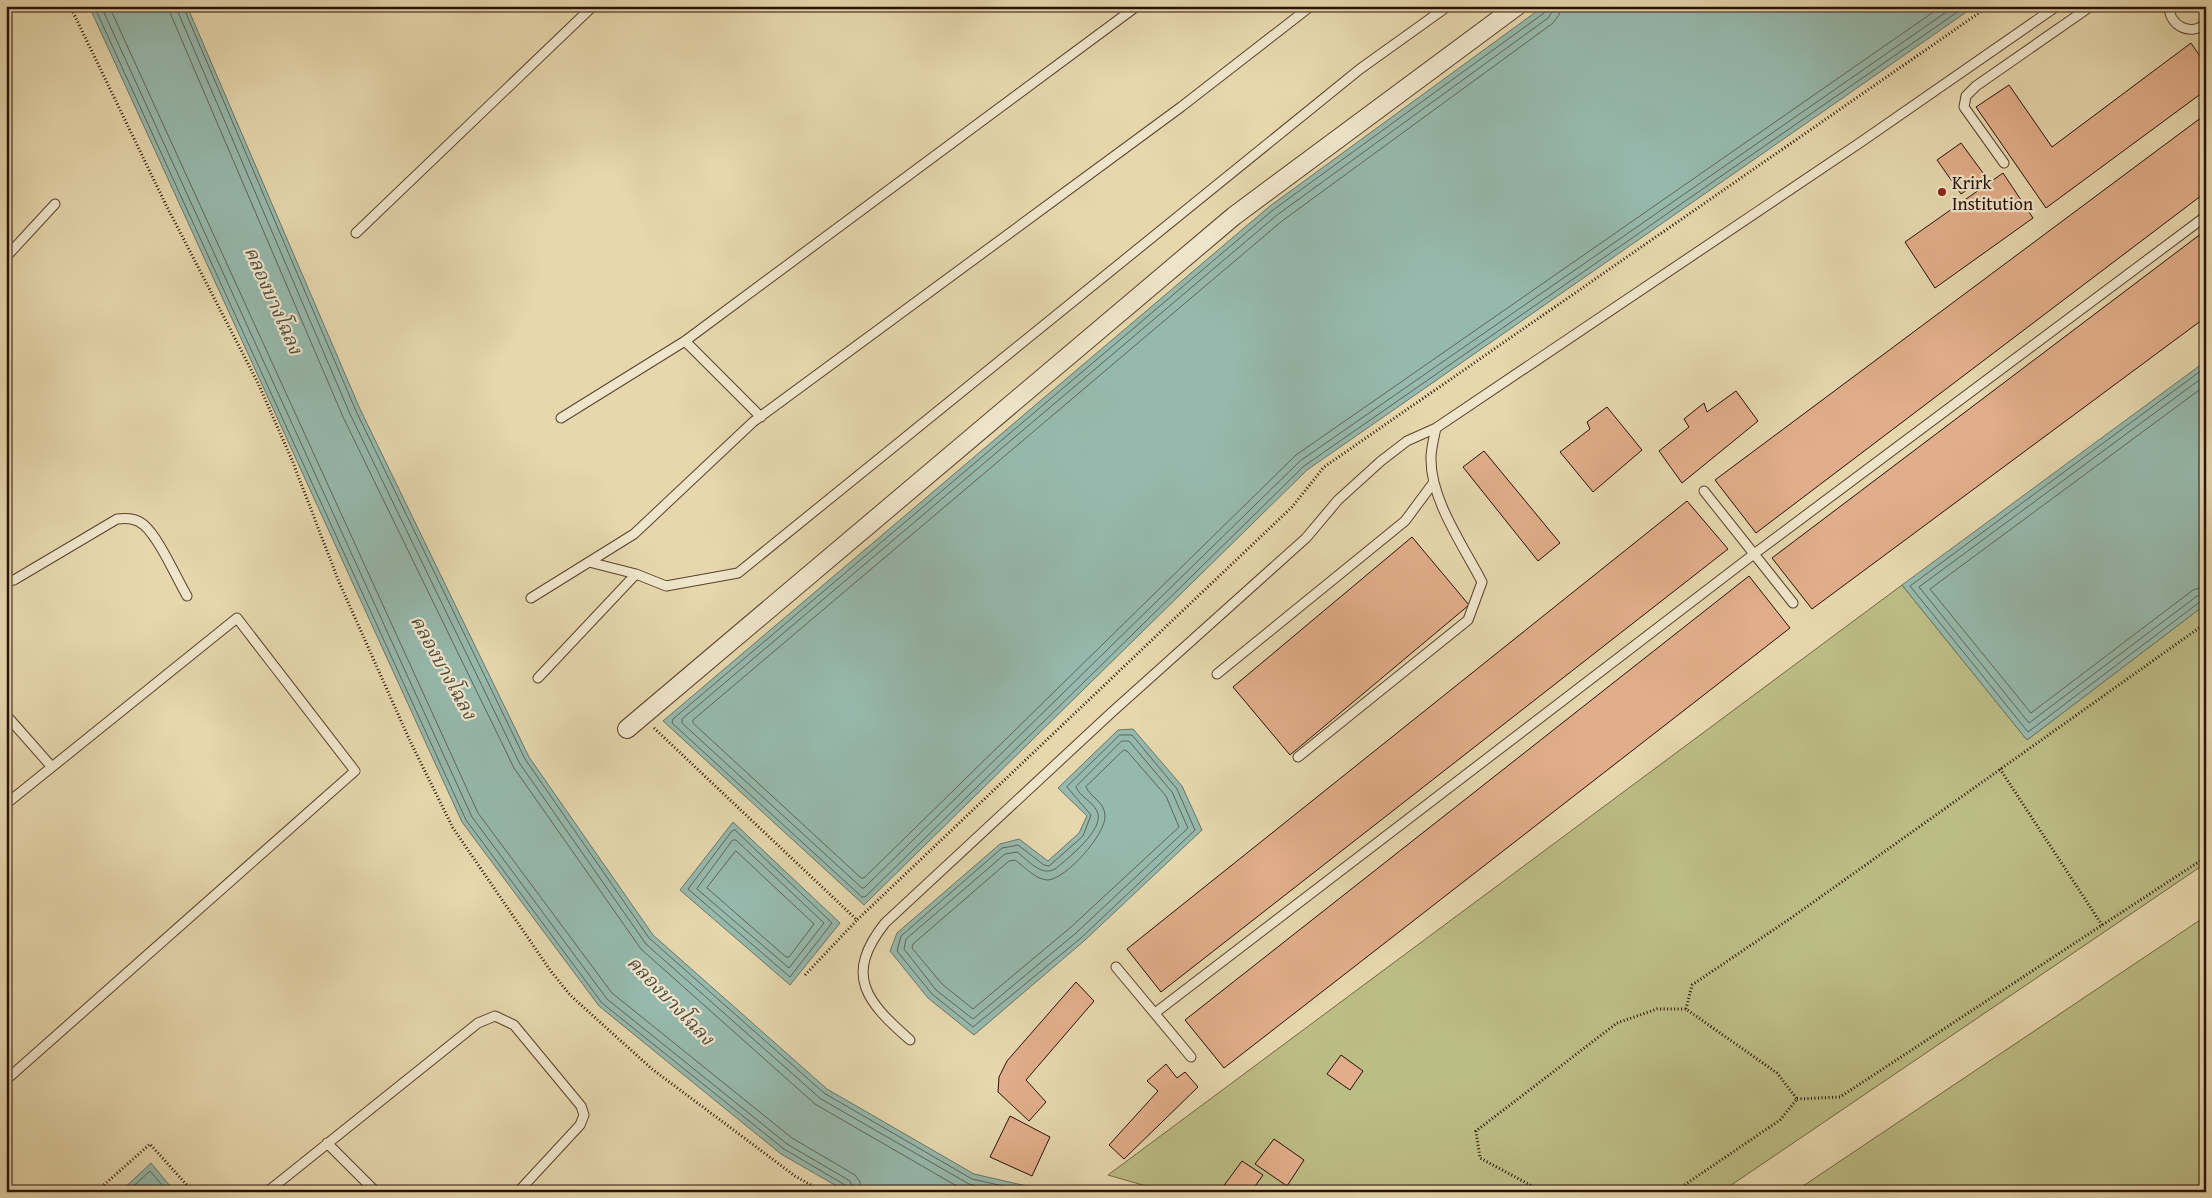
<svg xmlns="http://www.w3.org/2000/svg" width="2212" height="1198" font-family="'Gentium Book Plus','Noto Serif Thai',serif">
<rect width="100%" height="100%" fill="#e6d7ad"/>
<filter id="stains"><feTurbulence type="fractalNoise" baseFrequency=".004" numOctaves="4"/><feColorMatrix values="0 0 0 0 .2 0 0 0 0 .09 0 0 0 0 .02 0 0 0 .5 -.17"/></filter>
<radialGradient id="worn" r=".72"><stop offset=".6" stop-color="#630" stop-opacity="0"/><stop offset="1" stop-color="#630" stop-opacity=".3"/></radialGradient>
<!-- green -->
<path fill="#bcbc85" stroke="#736644" d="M1902,585l125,155 179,-136v259l-485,329h-554l-59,-17z
M2206,916v276h-412z"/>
<!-- water -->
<path fill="#96b9ad" stroke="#6b7569" d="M89,6h98l173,403 169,348 124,178 174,154 147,85 79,18h-206l-66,-38 -182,-148 -137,-184z
M1544,6h431l-668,464 -443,435 -201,-184 607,-515z
M2206,361v243l-179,136 -125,-155z
M1133,729l49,57 20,44 -118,111 -110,94 -46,-37 -38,-47 7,-18 103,-89 19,-5 29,22 31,-28 8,-17 -29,-28 60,-58z
M733,822l107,101 -50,62 -110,-95z
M151,1163l24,29h-55z"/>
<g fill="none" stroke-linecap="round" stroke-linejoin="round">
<!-- shore -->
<path stroke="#606458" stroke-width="1" d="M94,6l372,814 136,183 182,146 61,36 3,7
M101,6l371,811 135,182 180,145 63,37 4,11
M109,6l369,807 134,180 180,145 63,37 5,7 2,10
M169,6l2,9 172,402 171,351 127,181 174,155 152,88
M177,6l1,6 172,402 170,350 126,180 175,155 148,85 31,8
M183,6l173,405 169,348 124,179 175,155 148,86 58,13
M1546,6l-2,7 -271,197 -600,509 -1,4 190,174h3l439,-431 662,-460
M1553,6l-1,6 -4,6 -271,197 -595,504v4l180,165h2l436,-427 655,-455
M1560,6l-1,9 -6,8 -271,198 -589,499v3l168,155h3l432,-423 646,-449
M2206,367l-296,219 118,146 173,-131 5,-1
M2206,375l-287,212 110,136 168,-127 9,-2
M2206,385l-276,204 101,124 162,-123 13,-4
M1120,735h12l45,54 18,41 -114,108 -108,89 -41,-33 -35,-43 4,-15 101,-88 16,-3 26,20 5,1 34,-30 8,-21 -24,-28z
M1122,741h7l43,51 16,36 -112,105 -103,86 -37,-29 -32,-41 2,-10 99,-85 12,-2c11,8 24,25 38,17 12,-10 51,-40 42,-58 -5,-10 -17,-14 -21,-24z
M1124,750l3,1 39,45 13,31 -108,100 -98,82 -31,-25 -30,-36 1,-4 96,-83 6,-1c10,7 21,20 33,20 18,-1 58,-46 57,-64 0,-14 -14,-18 -19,-29z
M735,830l97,93 -42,54 -102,-88 44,-58z
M733,840h3l88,83 -35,45 -92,-79z
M736,851l78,73 -25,33h-3l-79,-69z
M127,1192l23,-21 18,21"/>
</g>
<!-- building -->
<path fill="#e1ad8a" stroke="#2a1004" d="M2191,43l15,22v25l-160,118 -70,-101 33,-22 43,62z
M2206,114v78l-450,341 -41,-53z
M1961,143l25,34 -25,17 -24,-34z
M2003,173l30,45 -98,70 -30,-46z
M2206,230v87l-394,292 -40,-51z
M1736,391l22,30 -76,62 -23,-32 30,-24 -5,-8 20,-16 3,9z
M1607,407l35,43 -49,42 -33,-40 30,-23 -3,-7z
M1484,451l76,92 -22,18 -75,-94z
M1687,501l41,48 -567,443 -34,-43z
M1412,537l57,68 -179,150 -57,-68z
M1749,576l41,52 -566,440 -39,-48z
M1076,982l18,19 -68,79 20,22 -17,19 -31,-29 1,-15 8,-16z
M1341,1055l22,16 -13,19 -23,-16z
M1166,1064l11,14 8,-6 13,15 -74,72 -15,-14 49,-54 -11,-10z
M1010,1116l40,21 -18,39 -42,-19z
M1274,1139l30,21 -17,26 -32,-22z
M1242,1161l21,14 -12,17 -31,-1z"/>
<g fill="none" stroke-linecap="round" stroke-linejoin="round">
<defs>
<path id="lane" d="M2169,6c0,20 22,31 37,17
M2004,163l-40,-56 2,-11 10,-10 115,-80
M356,233l237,-227
M6,257l49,-53
M685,341l76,76
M561,418l124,-77 452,-335
M1704,491l89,112
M589,562l47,12 30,12 72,-13 622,-504 88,-63
M6,581l8,-1 103,-61c10,-1 19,-1 27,6 15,13 32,52 43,71
M531,598l103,-64 119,-112 428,-315 130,-101
M1217,674l188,-153 29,-39
M538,678l98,-104
M6,715l45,51
M1298,757l170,-137 14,-38c-18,-35 -52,-83 -51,-124 0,-10 3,-20 5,-30
M6,804l231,-186 118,153 -349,309
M1116,967l75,90
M1155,1013l599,-459 452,-338
M910,1040c-43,-38 -67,-64 -25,-117l226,-210 195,-175 32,-38 43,-39 26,-20 29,-13 425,-286 196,-136
M327,1143l49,49
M267,1192l211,-169 17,-7 19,9 67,81 3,9 -4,10 -62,67"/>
<path id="street" d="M627,729l607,-513 283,-210"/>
</defs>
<!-- lane casing -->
<use href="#lane" stroke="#59422e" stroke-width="11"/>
<!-- street casing -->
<use href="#street" stroke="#59422e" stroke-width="20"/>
<!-- path -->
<path stroke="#2a1004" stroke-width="3" stroke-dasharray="1 2.5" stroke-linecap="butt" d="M70,6l96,199 92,178 34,77 47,122 71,159 43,87 97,142 20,25 82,74 143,107 28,16
M654,728l203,192 435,-413 32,-40 665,-461
M2000,769l102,156
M805,975l52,-55
M1686,1009l6,-24 99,-67 415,-295
M1797,1099l43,-2 366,-240
M96,1192l54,-48 43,48
M551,1192l1,-1
M1543,1192l-63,-34 -4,-27 141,-108 40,-14h29l91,64 20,26 -17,21 -106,72"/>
<!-- lane -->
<use href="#lane" stroke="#efe5ca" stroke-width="9"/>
<!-- street -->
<use href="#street" stroke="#efe5ca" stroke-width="18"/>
</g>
<!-- markers -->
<circle fill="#8f2418" stroke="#efe5ca" stroke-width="2" cx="1942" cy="192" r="5"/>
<g text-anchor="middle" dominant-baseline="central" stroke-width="4.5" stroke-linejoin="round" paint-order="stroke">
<!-- poi labels -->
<g font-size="18" fill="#2a1004" stroke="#efe5ca" text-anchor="start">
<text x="1952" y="182">Krirk<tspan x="1952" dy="21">Institution</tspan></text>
</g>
<!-- water labels -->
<g font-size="19" font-style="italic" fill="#504b3f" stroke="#efe5ca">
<text transform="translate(274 300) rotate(66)">คลองบางโฉลง</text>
<text transform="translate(444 667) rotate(61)">คลองบางโฉลง</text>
<text transform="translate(671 1000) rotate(46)">คลองบางโฉลง</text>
</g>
</g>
<!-- margin -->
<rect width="2212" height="1198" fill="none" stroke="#e6d7ad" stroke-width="25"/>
<rect x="8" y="8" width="2197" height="1183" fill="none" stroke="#2a1004" stroke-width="2.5"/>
<rect x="12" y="12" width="2187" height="1173" fill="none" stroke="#2a1004"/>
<rect width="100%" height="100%" filter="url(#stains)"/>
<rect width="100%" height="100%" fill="url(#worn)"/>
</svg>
